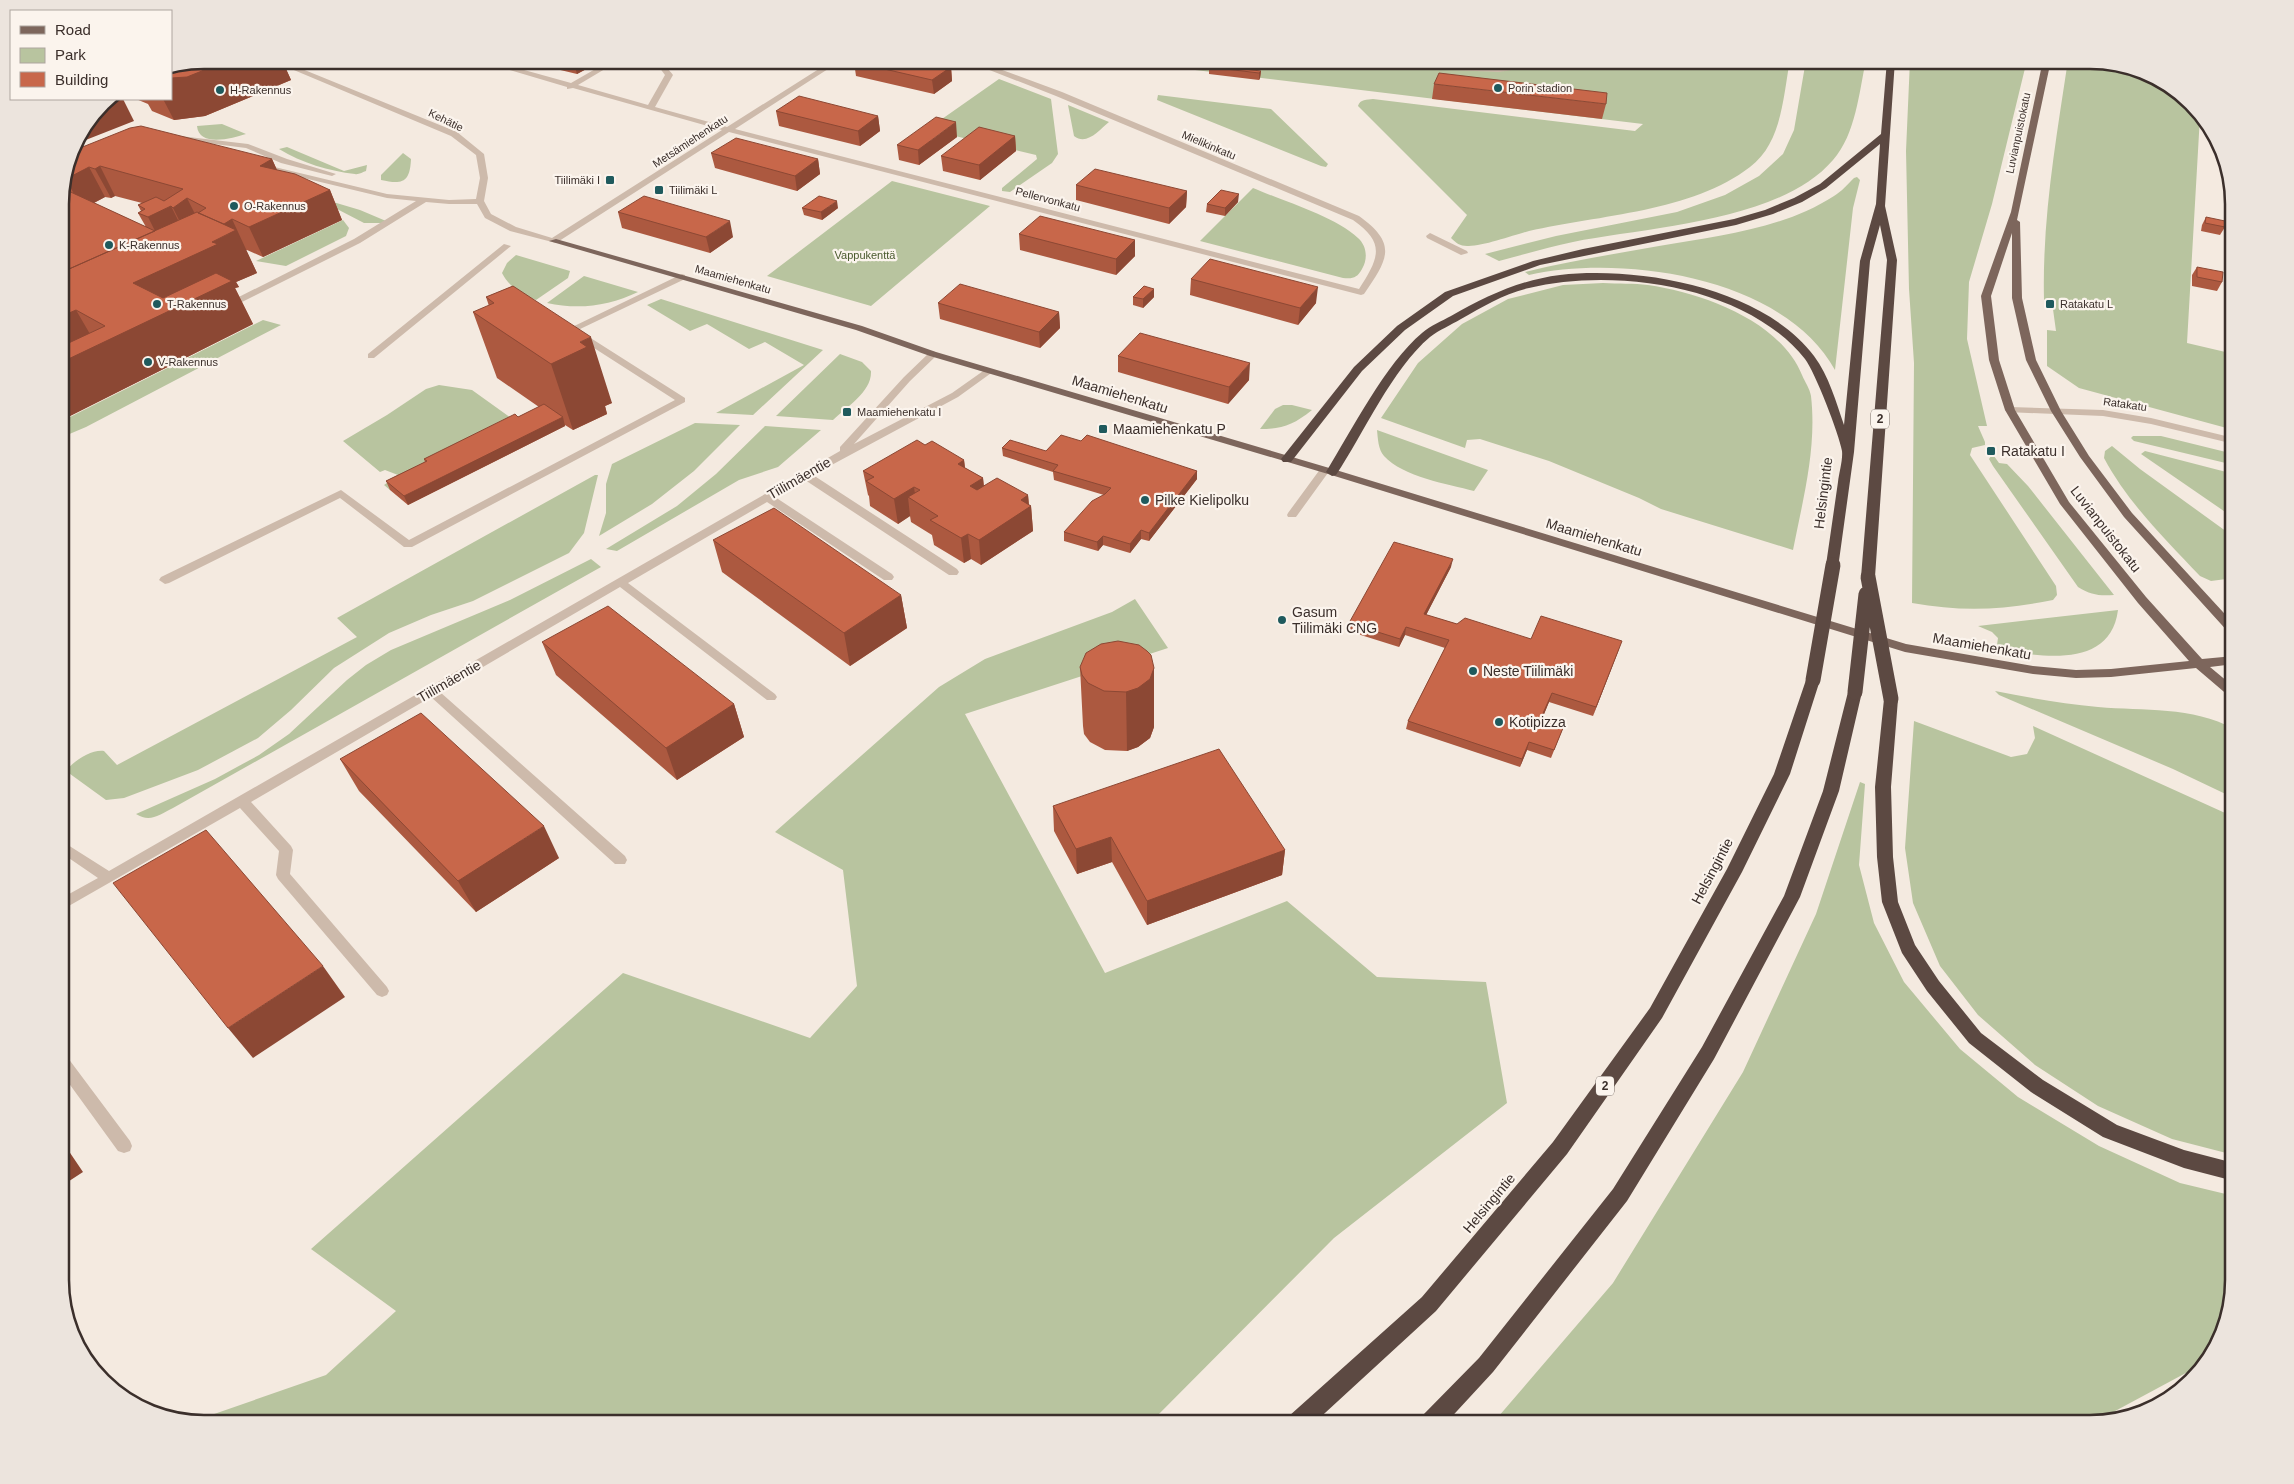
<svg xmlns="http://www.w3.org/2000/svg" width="2294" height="1484" font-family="Helvetica,sans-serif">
<rect width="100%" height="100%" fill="#f4eae0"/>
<!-- green -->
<path fill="#b8c49f" d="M1112,60h678c-7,37 -8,83 -40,107 -58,45 -151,48 -221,64 -15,4 -48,16 -62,15 -7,0 -11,-3 -16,-8l16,-23 -109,-109c2,-7 9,-6 15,-7l262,32 8,-7z
M1806,60h60c-7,32 -10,74 -33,100 -53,62 -185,67 -260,82 -25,5 -50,13 -74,19l-14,-7 71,-18 121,-24 48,-17 34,-19 24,-22 11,-24z
M1910,60h117l-35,144 -23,78 -2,57 20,87h-9l7,16v3l-13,3 -2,7 86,131 1,9 -4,5c-49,10 -91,12 -141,3l2,-240 -5,-74 -3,-138z
M2068,60h23l79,24 30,32 -13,227 47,11v76l-155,-42 -32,-22v-36l9,1 -4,-29 -8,-2c-2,-81 12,-160 24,-240z
M999,79l52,20 7,55 -6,9 -42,29 -8,-1v-3l35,-29 -1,-4 -98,-23 -6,-6z
M1158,95l113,14 57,55 -2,3 -5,-1 -164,-66z
M1068,105l41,17c-10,8 -22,24 -35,14z
M222,124l24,10c-13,4 -47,14 -49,-8z
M287,147l57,24 23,-6 -1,6c-3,1 -8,4 -11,3 -26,-3 -53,-11 -76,-25z
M403,153l8,6c-1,23 -8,26 -30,21v-5z
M1857,177l3,3 -7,28 -18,162c-51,-93 -212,-116 -306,-95l-4,-3c45,-11 89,-18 134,-26 59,-10 124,-17 175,-50 7,-4 14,-12 20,-18z
M892,181l98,25 -119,100 -104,-30z
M286,188l74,22 26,11 -2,2h-20l-27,-14z
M1253,188c30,13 81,28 105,50 9,8 10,21 4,31 -5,9 -9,10 -19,9l-143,-37z
M343,220l6,8 -3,8 -60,30 -30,-5z
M516,255l54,16 -2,7 -32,22c-15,-6 -26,-12 -34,-27l5,-10z
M584,276l54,16c-29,14 -59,18 -91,11z
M1603,283c15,1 31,0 45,2 55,8 132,36 154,90 3,7 8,14 9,21 6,52 -8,103 -18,154l-132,-41 -22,-11 -90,-37 -69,-22 -13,1 -2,8 -84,-30 37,-55 44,-39 46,-25 55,-14z
M661,299l162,51 -70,65 -37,-2 88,-48 -39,-23 -16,7 -42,-25 -17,7 -43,-26z
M263,320l18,5 -195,102 -26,11v-16z
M840,354l22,8 9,9c1,21 -25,36 -38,49l-57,-4z
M439,385l33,5 46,33 -128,67 -6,-5 14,-10 -13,-5 -5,2 -37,-31 44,-26 39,-26z
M1283,405h9l20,5c-19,15 -29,19 -52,19l15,-20z
M695,423l45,2 -46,46 -42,33 -53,32 7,-23v-29l6,-20z
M765,426l56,4 -43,37 -39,13 -122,71 -11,-2 71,-43 39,-32z
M1377,430l111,40 -14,21c-26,-7 -71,-14 -90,-35 -6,-7 -6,-17 -7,-26z
M2133,436h28l73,18v11l-100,-24 -3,-3z
M2112,446l28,23 94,68v41l-23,3 -11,-5c-35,-37 -72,-73 -96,-118l1,-7z
M2145,451l89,23v44l-93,-64z
M1991,456h3l5,7 8,1 21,22 86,109c-15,1 -23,0 -36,-8l-85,-121 -4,-7z
M595,475h3l-14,58 -15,20 -96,48 -42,14 -42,18 -55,35 -43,42 -33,28 -60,32 -74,28 -18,2 -40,-29c7,-10 26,-22 38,-20l13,14 240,-128 -20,-19z
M591,559l10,8 -428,241c-14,7 -23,15 -37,6l79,-35 44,-24 30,-21 58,-54 19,-15 25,-15 119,-50z
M1135,599l33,49 -203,66 140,259 182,-72 90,76 109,5 21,121 -173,135 -183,184 -948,2 -9,-3 132,-46 70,-64 -85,-62 312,-276 187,65 47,-52 -14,-116 -68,-38 164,-145 46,-28 127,-47z
M2118,610c-8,63 -85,45 -130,38l9,-3 1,-7 -6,-6 -14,-6z
M1995,691c35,7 69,13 103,16 46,4 94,-1 136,22v69l-61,-29 -174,-74z
M1914,721l97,36 16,-3 8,-16 -2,-12 201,91v338l-62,-16 -74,-33 -63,-41 -57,-50 -38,-49 -27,-63 -8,-55z
M1860,782l5,2 -6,81 15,58 30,59 56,67 58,48 81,49 81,37 54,13v85l-24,79 -119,64h-599l121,-141 130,-211 73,-158z"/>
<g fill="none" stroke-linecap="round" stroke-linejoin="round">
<!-- minor -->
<path fill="#cdbaab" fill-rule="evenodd" d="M270,60h10l177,72 27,22 4,24 -4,23 7,13 25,13 36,11 170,-108 -149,-42 -6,1v-2l-91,-27h12l83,23 40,-23h9l-42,25 70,20 17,-30 -6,-8 -15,-7c15,0 20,3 29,15l-18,32 72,20 106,-67h9l-107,69 624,160c20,-31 27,-46 -6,-69l-297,-124 -92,-36h11l87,32 297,124c39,28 29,43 5,78l-3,1 -632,-163 -173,111 -46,-12 -25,-13 -8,-14h-28l-23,-2 -66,41 -134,67 -3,-1v-4l131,-66 62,-38 -29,-3 -129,-31v-4l129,31 62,6 27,-1 4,-21 -4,-23 -25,-19z
M1262,60h54l183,8 54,-8h19l-73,12 -233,-10z
M180,136l68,8 39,15 49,15 -4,2 -51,-13 -35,-15 -63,-8 -4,-2z
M1430,233l37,18 1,2 -7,2 -34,-17 -1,-2z
M504,244l7,2 -137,112h-6v-4z
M682,274l3,1v4l-107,51 107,68v4l-273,145h-8l-64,-49 -171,85 -4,1 -6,-4 2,-3 180,-87 68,50 266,-140 -109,-70z
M933,351l5,3 -2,2 -26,25 -56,63 98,-51 34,-24h6l2,2 -36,26 -145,78 126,82 18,12 2,3 -2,3h-8l-144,-95 -30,17 117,77 2,3 -2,3h-8l-117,-78 -139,81 147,111 2,3 -2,3h-8l-147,-113 -180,105 185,164 2,4 -2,4h-10l-184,-167 -180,105 40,44 2,4 -3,24 97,113 2,4 -2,4 -5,2 -5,-2 -99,-116 -2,-4 3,-24 -39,-43 -180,103v-12l38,-21 -38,-26v-12l49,31 731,-420v-4l64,-70 26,-25z
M2010,407l93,3 48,8 83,20v6l-83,-20 -48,-8 -96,-4 -2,-2z
M1325,467l5,3 -34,47h-8l-1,-2 1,-2 33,-45z
M60,1053l5,1 65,87 2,5 -2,5 -6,2 -6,-2 -58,-80z"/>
<!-- major -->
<path fill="#7d665c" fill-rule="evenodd" d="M2043,60h8l-34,160 3,2 2,76 14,62 25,51 28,45 43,57 102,111v11l-4,-1 -106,-117 -44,-60 -29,-46 -25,-51 -14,-62v-65l-21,63 8,64 16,50 54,92 77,95 56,62 32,-3v8l-24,3 24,20v11l-4,-1 -34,-29 -85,9 -35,1 -43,-4 -128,-22 -577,-178 -398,-118 -74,-26 -307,-89 7,-2 306,87 74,26 400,118 570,174 127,22 43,4 35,-1 78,-8 -51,-58 -78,-99 -55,-94 -16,-50 -8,-64 30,-84z"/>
<!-- highway -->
<path fill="#5c4942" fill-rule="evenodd" d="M1887,60h8l-10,146 12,54 -22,317 -2,3h-10l-2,-3 26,-317 -7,-35 -10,36 -16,191 -16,116h-10l-2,-3c4,-28 8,-55 12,-83 1,-9 5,-22 4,-31 -3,-17 -27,-79 -37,-92 -58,-73 -190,-92 -276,-71 -24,5 -47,19 -68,31 -10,6 -22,11 -31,18 -38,32 -66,96 -94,138l-4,1 -6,-4c25,-41 60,-109 96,-139 9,-8 20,-12 29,-17 35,-20 69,-36 109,-41 80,-9 203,13 254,81 15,20 22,46 30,69l16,-164 16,-57 4,-60 -54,44 -24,14 -29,12 -37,11 -196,40 -87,31 -48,34 -43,41 -71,91h-8l-2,-3 73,-92 43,-41 48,-34 88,-31 50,-12 151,-30 31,-9 29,-12 26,-14 61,-50z
M1813,675l5,1 2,4 -30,94 -48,98 -80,146 -95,136 -131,157 -123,113h-27l3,-8 133,-119 131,-155 97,-134 77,-139 47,-95 32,-94 2,-4z
M1855,687l5,1 2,4 -23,99 -39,106 -86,162 -87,142 -134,171 -48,52h-26l3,-8 57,-58 134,-169 89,-142 82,-151 39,-105 25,-99 2,-4z
M1891,694l5,1 2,4 -7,88 2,70 5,45 17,43 24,36 42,52 62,47 74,45 67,25 50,13v18l-50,-13 -81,-31 -72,-45 -62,-49 -42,-52 -25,-38 -20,-51 -5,-45 -2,-70 9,-88 2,-4z"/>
<!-- highway-bridge -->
<path stroke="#5c4942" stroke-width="15" d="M1868,577l23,122
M1813,680l20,-115
M1855,692l11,-98"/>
</g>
<!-- wall -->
<path fill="#ac5940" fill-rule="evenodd" d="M203,60h79l9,20 -86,36 -31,4 -22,-9 -4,-7 -12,-5h35z
M530,60h73l-26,14 -46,-11z
M685,60h49l-13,8z
M854,62l97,5 1,14 -18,13 -78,-18z
M1209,67l52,4 -1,7 -1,2 -50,-6z
M1434,84l172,20 -4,15 -170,-20z
M776,111l102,5 2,15 -20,15 -81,-20z
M1015,136l1,15 -36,29 -37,-9 -2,-15z
M957,137l-38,28 -20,-5 -2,-15z
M70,152l202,7 5,11 53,20 12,30 -79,37 -16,-7h-1l11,23 -21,9 3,5 -4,1 18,36 -193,97v-227zM115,196l27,7 -4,2 3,6 -3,2 8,14 -52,-24 11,-6 6,1z
M711,153l107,6 2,15 -23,17 -82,-23z
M1076,185l111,6 -1,16 -17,17 -93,-24z
M1238,202l-13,14 -19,-4 1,-8z
M802,208h36l-16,12 -18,-5z
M618,212l115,25 -23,16 -88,-25z
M2206,217l19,10 -5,8 -19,-4 1,-6z
M1019,234l116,6v16l-19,19 -96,-25z
M2197,267l25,15 -5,9 -25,-5v-11z
M1191,279l125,24 -18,22 -108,-30z
M513,286l99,117 -7,3 2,8 -34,16 -8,-5v1l-157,79 -18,-15 -4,-9 39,-19 -1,-3 94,-42 21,-10 -42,-29 -24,-66 16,-6 -3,-9z
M1154,289v8l-11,11 -10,-3v-8z
M938,303l121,9 1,16 -20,20 -100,-29z
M1118,356l131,24 -21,24 -110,-32z
M1081,441l116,30v8l-48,62 -8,-2 -11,14 -27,-8 -5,6 -34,-10v-9l40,-37 -50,-15 -1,-8 -50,-16 -1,-8 44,3z
M925,445l39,15 1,8 18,10 1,8 44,9 1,10 2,1 2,25 -52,34 -10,-6 -7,4 -30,-18 -2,-10 -21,-13 -1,-6 -12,8 -28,-18 -1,-10 -1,-1 -5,-24z
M713,540l188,55 6,33 -57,38 -128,-94z
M1451,567l-25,48 31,9 74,15 88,10 -26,67 -44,-14 -8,19 22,7 -12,30 -24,-8 -7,17 -114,-38 2,-8 37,-73 -40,-13 -6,12 -51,-16 1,-8z
M542,642l192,62 10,33 -67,43 -121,-105z
M1080,667l74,1v59l-4,11 -12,9 -11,4 -22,-1 -15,-8 -6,-8 -1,-8z
M340,759l219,99 -83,54 -117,-121z
M1053,806l232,44 -3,25 -135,50 -35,-63 -35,12 -23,-43z"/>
<!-- shaded-wall -->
<path fill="#8c4834" d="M229,60h53l9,20 -86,36 -31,4 -11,-21h8v-21z
M573,60h30l-26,14z
M719,60h15l-13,8z
M951,67l1,14 -18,13 -2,-14z
M1261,71l-1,7 -1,2v-7z
M107,99h16l11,22 -61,24 29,-43z
M878,116l2,15 -20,15 -2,-15z
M956,122l1,15 -38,28 -1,-15z
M1015,136l1,15 -36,29 -1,-15z
M272,159l13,29 -25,-22z
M818,159l2,15 -23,17 -2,-15z
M100,166l15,30 -4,2 -16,-29z
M89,167l16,30 -23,12 -16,-30z
M330,190l12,30 -79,37 -14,-30z
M1187,191l-1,16 -17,17v-16z
M1239,194l-1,8 -13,14v-8z
M187,198l15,30 -14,10 -15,-30z
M837,201l1,7 -16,12 -1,-8z
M171,206l15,30 -23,11 -15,-30z
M232,219l25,54 -21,9 3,5 -4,1 18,36 -193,97v-104l16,-7 21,36 36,-63 79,-41 17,-8 -5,-10z
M730,221l3,16 -23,16 -4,-16z
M1135,240v16l-19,19v-16z
M1318,287l-2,16 -18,22 2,-17z
M1154,289v8l-11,11v-9z
M1059,312l1,16 -20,20 -1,-16z
M591,337l21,66 -7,3 2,8 -34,16 -22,-66 29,-22z
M1250,363l-1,17 -21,24 1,-17z
M563,417l2,9 -157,79 -4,-9z
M964,460l3,25 -9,-21z
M1197,471v8l-48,62v-8z
M983,478l2,25 -15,-17z
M914,487l2,15 -8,-5 2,19 -12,8 -4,-25z
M1028,495l1,12 2,-1 2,25 -52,34 -2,-25 42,-40z
M1141,530v9l-11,14v-9z
M968,534l3,25 -7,4 -3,-25z
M1103,536v9l-5,6 -1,-9z
M1453,559l-2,8 -29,56 2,-9z
M901,595l6,33 -57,38 -6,-33z
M1406,627l-1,8 -6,12 1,-8z
M1622,641l-3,8 -26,67 3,-9z
M1154,668v59l-4,11 -12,9 -11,4 -1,-59z
M1552,693l-3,9 -11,27 2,-9z
M734,704l10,33 -67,43 -11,-32z
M1529,742l-2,8 -7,17 2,-8z
M544,826l15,32 -83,54 -18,-31z
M1111,837l1,25 -35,12 -1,-25z
M1285,850l-3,25 -135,50v-24z
M323,966l22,31 -92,61 -25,-30z
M60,1138l23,34 -23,15z"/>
<!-- building -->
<path fill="#c8674a" stroke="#8c4834" d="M203,60h26l-42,17 -16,1v-12z
M856,60h67l28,7 -19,13 -78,-18z
M1210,65l51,6 -2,2 -50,-6z
M1439,73l168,20 -1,11 -172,-20z
M799,96l79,20 -20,15 -82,-20z
M936,117l20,5 -38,28 -21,-5z
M141,126l131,33 -12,7 35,8 35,16 -81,37 -17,-8 -8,5 -26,-11 8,-5 -19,-10 -14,10 -2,-2 -23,11 -10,-4 7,-4 -7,-4 18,-8 8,4 19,-12 -83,-23 -5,3 -6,-2 -23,12h-2l6,-27 60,-24z
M979,127l36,9 -36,29 -38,-9z
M736,138l82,21 -23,17 -84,-23z
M1095,169l92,22 -18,17 -93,-23z
M62,188l93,43 -95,42v-79z
M1221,190l18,4 -14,14 -18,-4z
M644,196l86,25 -24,16 -88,-25z
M819,196l18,5 -16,11 -19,-4z
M197,212l39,18 -24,12 6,2 -85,39 30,15 53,-25 16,8 -172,82v-16l45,-21 -29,-16 -16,7v-44z
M1040,216l95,24 -19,19 -97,-25z
M2206,217l19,4v6l-20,-4z
M1210,259l108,28 -18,21 -109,-29z
M2197,267l26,5 -1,10 -25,-5z
M960,284l99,28 -20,20 -101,-29z
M513,286l78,51 -11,5 7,5 -36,17 -78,-52 21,-9 -8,-6z
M1144,286l10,3 -11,10 -10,-2z
M1140,333l110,30 -21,24 -111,-31z
M544,404l19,13 -159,79 -18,-15 41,-20 -3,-2 91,-45 3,3z
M1061,435l20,6 6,-6 110,36 -48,62 -8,-3 -11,14 -27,-8 -6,6 -33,-10 28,-31 13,-7 6,-6 -58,-17 5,-6 -56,-17 8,-8 36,11z
M917,440l8,5 7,-4 32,19 -6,4 25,14 -13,8 7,4 20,-12 31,17 -7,5 10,6 -52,34 -11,-6 -7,4 -31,-18 8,-4 -30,-19 12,-7 -6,-3 -20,12 -28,-18 8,-4 -11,-6z
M774,508l127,87 -57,38 -131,-93z
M1394,542l59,17 -29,55 33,10 8,-6 66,21 10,-23 81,25 -26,66 -44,-14 -12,27 23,8 -9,22 -25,-8 -7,17 -114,-38 41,-81 -43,-13 -6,12 -51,-16z
M608,606l126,98 -68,44 -124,-106z
M1118,641l21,4 8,6 4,4 3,13 -4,11 -12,9 -12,4 -22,-1 -16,-8 -6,-8 -2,-8 6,-14 15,-9z
M421,713l123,113 -86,55 -118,-122z
M1219,749l66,101 -138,51 -36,-64 -35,12 -23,-43z
M206,830l117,136 -95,62 -115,-145z"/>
<!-- markers -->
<g fill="#1f5a5d" stroke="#fbf4ed" stroke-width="2">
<circle cx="1498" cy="88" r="5"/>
<circle cx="220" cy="90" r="5"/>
<rect x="605" y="175" width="10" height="10" rx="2.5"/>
<rect x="654" y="185" width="10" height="10" rx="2.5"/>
<circle cx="234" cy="206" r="5"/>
<circle cx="109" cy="245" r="5"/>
<circle cx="157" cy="304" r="5"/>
<rect x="2045" y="299" width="10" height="10" rx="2.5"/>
<circle cx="148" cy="362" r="5"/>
<rect x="842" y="407" width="10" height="10" rx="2.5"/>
<rect x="1098" y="424" width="10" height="10" rx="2.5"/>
<rect x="1986" y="446" width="10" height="10" rx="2.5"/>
<circle cx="1145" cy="500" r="5"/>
<circle cx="1282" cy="620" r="5"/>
<circle cx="1473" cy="671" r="5"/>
<circle cx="1499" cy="722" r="5"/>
</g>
<g text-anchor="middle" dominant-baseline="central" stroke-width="4.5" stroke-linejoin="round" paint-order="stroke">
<!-- far-poi labels -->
<g font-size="11" fill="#3b2f2b" stroke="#fbf4ed" text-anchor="start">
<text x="1508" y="88">Porin stadion</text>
<text x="230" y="90">H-Rakennus</text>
<text x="600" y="180" text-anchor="end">Tiilimäki I</text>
<text x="669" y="190">Tiilimäki L</text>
<text x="244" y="206">O-Rakennus</text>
<text x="119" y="245">K-Rakennus</text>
<text x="167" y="304">T-Rakennus</text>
<text x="2060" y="304">Ratakatu L</text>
<text x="158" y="362">V-Rakennus</text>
<text x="857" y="412">Maamiehenkatu I</text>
</g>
<!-- far-street labels -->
<g font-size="11" fill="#3b2f2b" stroke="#fbf4ed">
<text transform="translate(446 120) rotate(26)">Kehätie</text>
<text transform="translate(2018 133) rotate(-78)">Luvianpuistokatu</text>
<text transform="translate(690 141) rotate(-33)">Metsämiehenkatu</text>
<text transform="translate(1209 145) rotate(23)">Mielikinkatu</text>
<text transform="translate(1048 199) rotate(15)">Pellervonkatu</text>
<text transform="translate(733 279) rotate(16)">Maamiehenkatu</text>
<text transform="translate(2125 404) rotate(8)">Ratakatu</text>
</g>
<!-- far-park labels -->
<g font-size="11" fill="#4a5a2e" stroke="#fbf4ed">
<text x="865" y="255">Vappukenttä</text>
</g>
<!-- shield labels -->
<g fill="#fbf4ed" stroke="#756a65" stroke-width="1">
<rect x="1871" y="409.5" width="18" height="19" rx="4"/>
<rect x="1596" y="1076.5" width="18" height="19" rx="4"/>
</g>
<g font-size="12" font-weight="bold" fill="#3b2f2b">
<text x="1880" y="419">2</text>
<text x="1605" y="1086">2</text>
</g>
<!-- street labels -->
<g font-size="14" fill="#3b2f2b" stroke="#fbf4ed">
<text transform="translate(1120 394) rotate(17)">Maamiehenkatu</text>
<text transform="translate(799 478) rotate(-30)">Tiilimäentie</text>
<text transform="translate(1823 493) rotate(-83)">Helsingintie</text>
<text transform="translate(2106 529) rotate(52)">Luvianpuistokatu</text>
<text transform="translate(1594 537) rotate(17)">Maamiehenkatu</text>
<text transform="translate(1982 646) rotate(10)">Maamiehenkatu</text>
<text transform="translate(449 681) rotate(-30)">Tiilimäentie</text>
<text transform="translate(1712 871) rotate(-62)">Helsingintie</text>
<text transform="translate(1489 1203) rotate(-50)">Helsingintie</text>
</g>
<!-- poi labels -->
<g font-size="14" fill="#3b2f2b" stroke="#fbf4ed" text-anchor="start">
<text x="1113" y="429">Maamiehenkatu P</text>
<text x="2001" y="451">Ratakatu I</text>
<text x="1155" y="500">Pilke Kielipolku</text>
<text x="1292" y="612">Gasum<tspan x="1292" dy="16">Tiilimäki CNG</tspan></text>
<text x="1483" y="671">Neste Tiilimäki</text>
<text x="1509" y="722">Kotipizza</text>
</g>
</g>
<!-- crop -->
<path d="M0 0H2294V1484H0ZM204 69H2090A135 135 0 0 1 2225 204V1280A135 135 0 0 1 2090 1415H204A135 135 0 0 1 69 1280V204A135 135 0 0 1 204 69Z" fill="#ece4dd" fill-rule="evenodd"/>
<path fill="none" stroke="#3b2f2b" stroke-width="2.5" d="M204 69H2090A135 135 0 0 1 2225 204V1280A135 135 0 0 1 2090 1415H204A135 135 0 0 1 69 1280V204A135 135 0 0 1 204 69Z"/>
<!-- legend -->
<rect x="10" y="10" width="162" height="90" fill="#fbf4ed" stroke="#aea59f"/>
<rect x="20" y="26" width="25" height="8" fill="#7d665c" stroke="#aea59f"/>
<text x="55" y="35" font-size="15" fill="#3b2f2b">Road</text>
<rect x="20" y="48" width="25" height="15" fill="#b8c49f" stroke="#aea59f"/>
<text x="55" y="60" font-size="15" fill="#3b2f2b">Park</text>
<rect x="20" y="72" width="25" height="15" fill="#c8674a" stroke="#aea59f"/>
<text x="55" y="85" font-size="15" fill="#3b2f2b">Building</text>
</svg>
